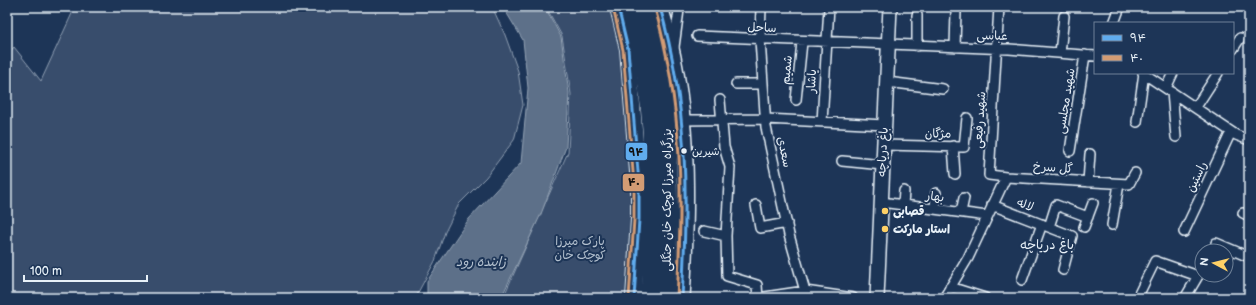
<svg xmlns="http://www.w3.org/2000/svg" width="1256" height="305" font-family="'Balsamiq Sans','Playpen Sans Arabic',sans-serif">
<rect width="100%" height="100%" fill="#1d3557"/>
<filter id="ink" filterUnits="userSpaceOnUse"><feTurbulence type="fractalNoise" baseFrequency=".025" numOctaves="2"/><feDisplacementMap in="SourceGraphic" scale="8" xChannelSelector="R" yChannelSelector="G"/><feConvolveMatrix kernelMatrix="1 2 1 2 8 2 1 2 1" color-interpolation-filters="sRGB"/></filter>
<g filter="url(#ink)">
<!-- green -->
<path fill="#374d6c" stroke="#909fb2" d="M75,7h416l3,4 11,24 13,36 5,34 -9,35 -28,37 -27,27 -14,28 -10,29 -20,37h-408v-243l7,-8 27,34z
M546,7h63l8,25 8,40 9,112 -7,114h-124l65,-146 3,-58 -9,-58z"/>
<!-- water -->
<path fill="#5d7089" stroke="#95a4b5" d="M503,7h42l16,30 8,56 -3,54 -25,67 -40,84h-74v-17l42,-62 52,-56 7,-75 -5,-48z"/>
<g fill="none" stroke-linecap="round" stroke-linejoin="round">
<defs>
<path id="street" d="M761,7l-1,33 6,87 23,108 18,63
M999,7l-10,168 17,2
M917,15v31
M1114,23l6,-16
M697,36l312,13 86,7
M674,47l5,-37 -1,-3
M955,47l1,-36
M1233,49l7,-11
M1060,53l4,-37
M1143,73l93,62 13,5
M887,82l56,7
M736,84h27
M1166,88l7,-15
M1172,92l4,45
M720,100l4,47 6,20 -4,69 1,40 30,9 1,13
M796,100l6,-58
M1196,107l22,-34
M682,120l84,-1 119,6
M822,122l7,-115
M1137,122l7,-49
M884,145l80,2 3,-29
M953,146l2,28
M1070,151l15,-96
M842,161l41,4
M1088,182l2,-28
M881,202l106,14
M756,205l4,23 27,-5
M903,205l1,-14
M992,205l80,31 -9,34
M935,209l1,-16
M961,212l3,-14
M1243,213l6,3
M1112,225l7,-41
M1049,227l7,-22 32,12
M1084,227l9,-24
M704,231l22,5
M1184,232l47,-100
M1216,243l33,14
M1022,280l20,-56
M950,287l35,11
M758,298l47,-7 48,7
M944,298l24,-40 38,-81 123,7 6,-11
M1137,298l18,-37 43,15 -13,22"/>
<path id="secondary" d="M877,298l13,-291"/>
<path id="primary" d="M618,7l10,42 11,135v35l-5,79
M660,7c30,94 28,194 22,291"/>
<path id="highway" d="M631,7c27,94 23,194 19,291
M648,7c16,52 19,109 20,163 1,42 1,86 -2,128"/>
</defs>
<!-- street casing -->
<use href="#street" stroke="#e8f1f8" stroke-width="12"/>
<!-- secondary casing -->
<use href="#secondary" stroke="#e8f1f8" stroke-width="16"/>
<!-- primary casing -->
<use href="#primary" stroke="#e8f1f8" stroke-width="18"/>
<!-- highway casing -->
<use href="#highway" stroke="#e8f1f8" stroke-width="20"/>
<!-- street -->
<use href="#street" stroke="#1d3557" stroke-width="9"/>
<!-- secondary -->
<use href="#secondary" stroke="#1d3557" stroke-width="13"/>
<!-- primary -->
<use href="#primary" stroke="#1d3557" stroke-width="15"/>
<!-- highway -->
<use href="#highway" stroke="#1d3557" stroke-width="17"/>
<defs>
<path id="bus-1" d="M618,7l10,42 11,135v35l-5,79
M660,7c28,100 28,188 22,291"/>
<path id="bus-2" d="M613,8l10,42 11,134v35l-5,79
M655,8c28,100 28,187 22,290"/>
</defs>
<!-- bus-1 casing -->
<use href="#bus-1" stroke="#1d3557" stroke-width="6"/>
<!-- bus-2 casing -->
<use href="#bus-2" stroke="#1d3557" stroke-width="6"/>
<!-- bus-1 -->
<use href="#bus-1" stroke="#60acee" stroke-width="3"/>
<!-- bus-2 -->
<use href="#bus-2" stroke="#d39c74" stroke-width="3"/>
</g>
</g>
<!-- markers -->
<circle fill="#e8f1f8" stroke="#1d3557" stroke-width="1.5" cx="684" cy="151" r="3.5"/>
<g fill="#ffd166" stroke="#1d3557" stroke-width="1.5">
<circle cx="885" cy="211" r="4"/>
<circle cx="885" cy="229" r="4"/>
</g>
<g text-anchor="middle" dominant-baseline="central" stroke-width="4" stroke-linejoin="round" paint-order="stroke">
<!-- bus labels -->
<g font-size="11" fill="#e8f1f8" stroke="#1d3557" text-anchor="start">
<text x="692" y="151">شیرین</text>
</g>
<!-- street labels -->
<g font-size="12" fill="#e8f1f8" stroke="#1d3557">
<text transform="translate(762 28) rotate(3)">ساحل</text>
<text transform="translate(992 36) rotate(2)">عباسی</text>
<text transform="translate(787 70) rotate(-84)">شمیم</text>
<text transform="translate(812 81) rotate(-87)">یاشار</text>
<text transform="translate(1066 101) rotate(-81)">شهید مجلسی</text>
<text transform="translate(980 120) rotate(-86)">شهید رفیعی</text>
<text transform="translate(938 134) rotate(1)">مژگان</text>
<text transform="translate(784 152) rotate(78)">سعدی</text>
<text transform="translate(883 152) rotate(-87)">باغ دریاچه</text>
<text transform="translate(1053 168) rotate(4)">گل سرخ</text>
<text transform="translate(1197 177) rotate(-65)">راستین</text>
<text transform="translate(935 197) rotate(7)">بهار</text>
<text transform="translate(667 200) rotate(-90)">بزرگراه میرزا کوچک خان جنگلی</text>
<text transform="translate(1025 205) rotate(21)">لاله</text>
</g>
<!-- poi labels -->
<g font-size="12" font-weight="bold" fill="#e8f1f8" stroke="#1d3557" text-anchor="start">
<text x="893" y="211">قصابی</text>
<text x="893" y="229">استار مارکت</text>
</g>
<!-- park labels -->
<g font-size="12" fill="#b3c0ce" stroke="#1d3557">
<text x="580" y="241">پارک میرزا<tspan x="580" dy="14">کوچک خان</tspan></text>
</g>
<!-- neighbourhood labels -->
<g font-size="13" fill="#e8f1f8" stroke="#1d3557">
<text x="1047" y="245">باغ دریاچه</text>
</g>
<!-- water labels -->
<g font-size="13" font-style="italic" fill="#b7c4d1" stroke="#1d3557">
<text x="481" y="262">زاینده رود</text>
</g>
</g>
<g stroke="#1d3557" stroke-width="1.5">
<rect x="625" y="142" width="23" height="19" rx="4" fill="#60acee"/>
<rect x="622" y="173" width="23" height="19" rx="4" fill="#d39c74"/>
</g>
<g font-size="11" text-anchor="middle" font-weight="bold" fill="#111">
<text x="636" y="156">۹۴</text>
<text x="634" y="186">۴۰</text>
</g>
<!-- margin -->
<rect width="1256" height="305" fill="none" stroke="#1d3557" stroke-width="24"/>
<rect x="12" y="12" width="1232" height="281" fill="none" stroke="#e8f1f8" stroke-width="1.5" filter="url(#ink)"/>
<!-- legend -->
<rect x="1094" y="22" width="140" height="52" fill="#1d3557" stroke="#6e8097"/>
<rect x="1102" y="35" width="20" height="6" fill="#60acee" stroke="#6e8097"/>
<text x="1130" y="42" font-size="12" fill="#e8f1f8">۹۴</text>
<rect x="1102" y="55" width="20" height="6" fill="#d39c74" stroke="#6e8097"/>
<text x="1130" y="62" font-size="12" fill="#e8f1f8">۴۰</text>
<!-- north arrow -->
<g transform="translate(1214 263) rotate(277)"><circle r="19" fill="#1d3557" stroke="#6e8097"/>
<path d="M0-3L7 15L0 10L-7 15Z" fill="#ffd166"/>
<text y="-6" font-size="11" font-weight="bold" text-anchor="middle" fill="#e8f1f8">N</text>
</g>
<!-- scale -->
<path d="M24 275v6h123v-6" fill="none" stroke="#e8f1f8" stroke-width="2"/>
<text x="30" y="275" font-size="12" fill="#e8f1f8" stroke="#1d3557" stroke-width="3" paint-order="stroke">100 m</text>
</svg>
